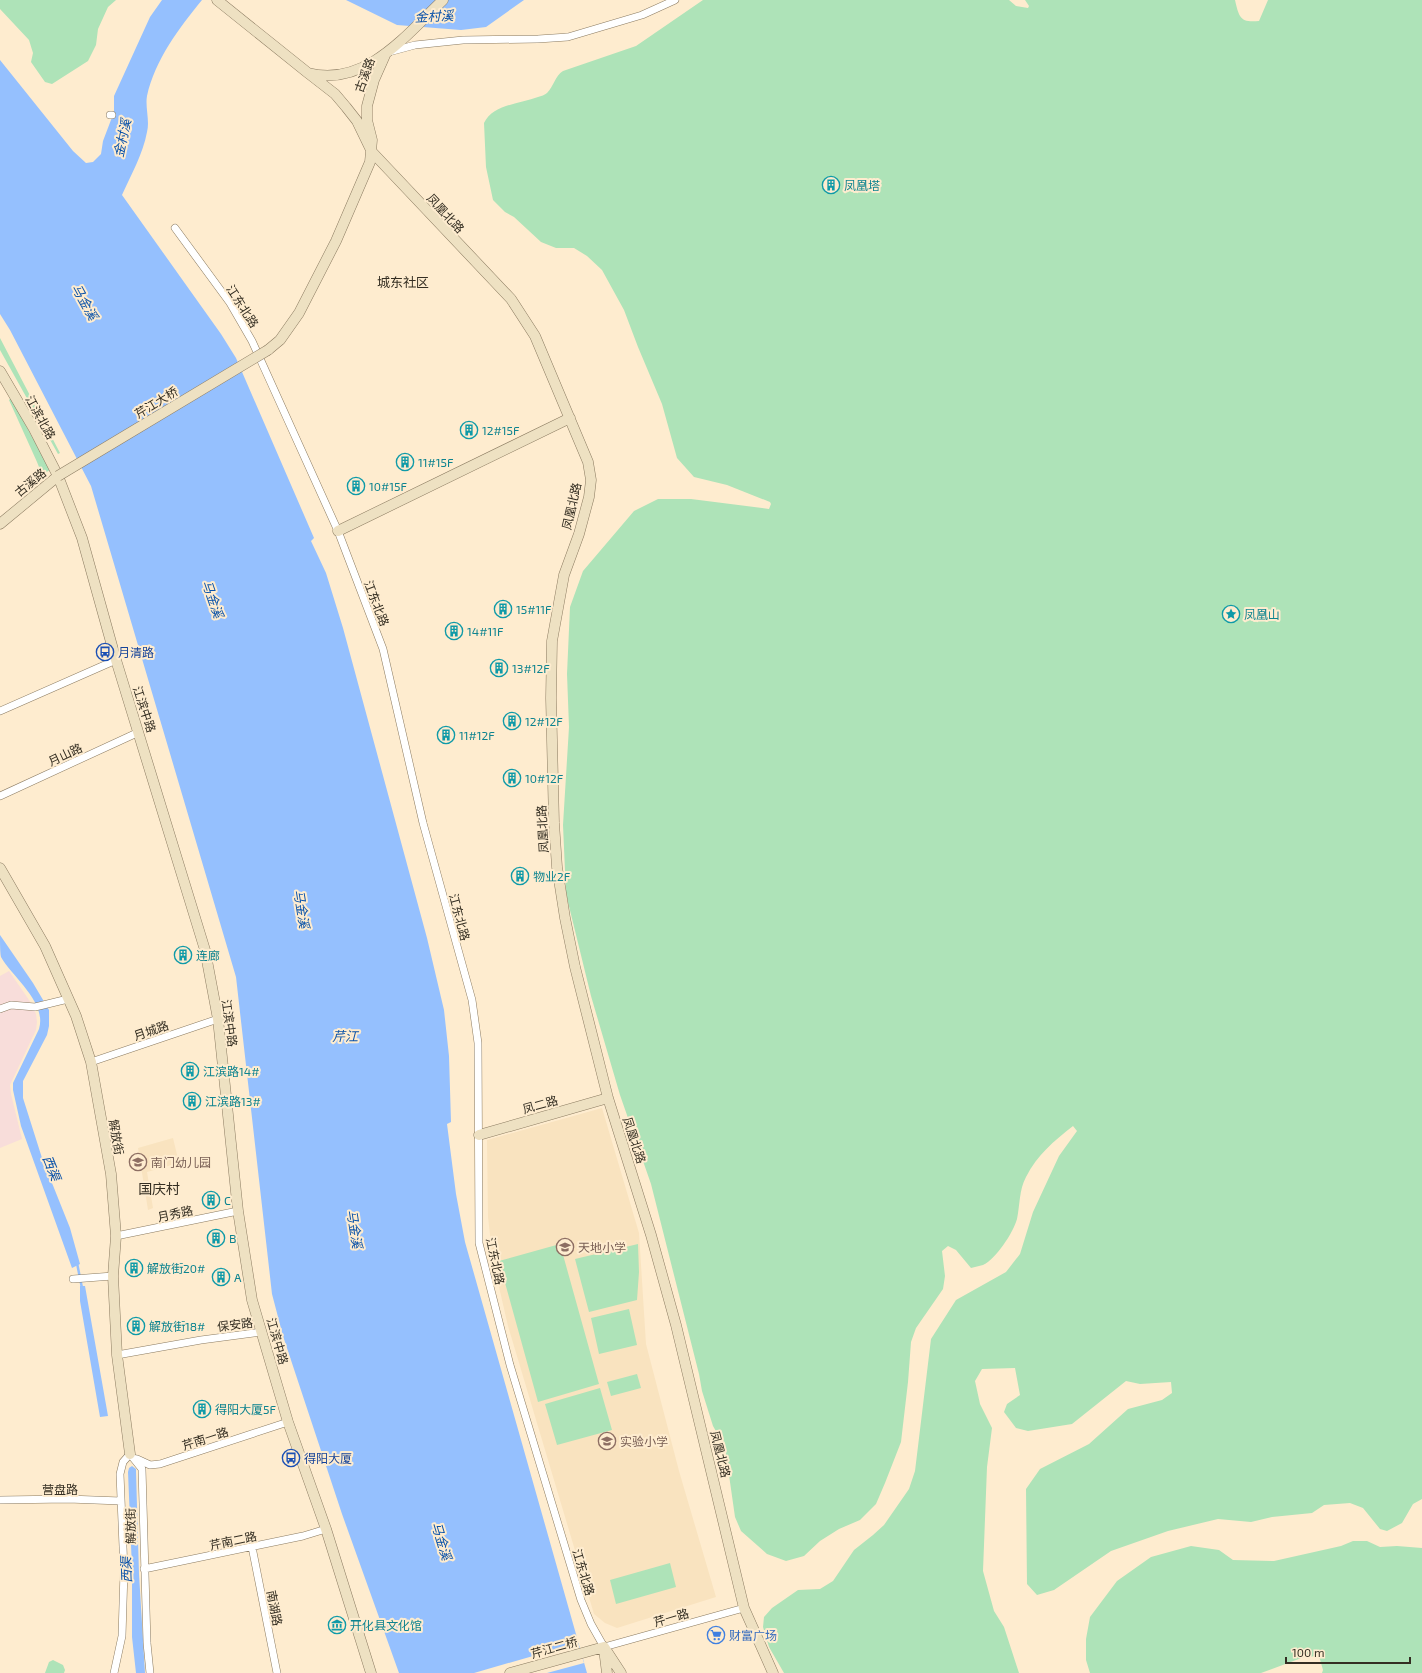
<svg xmlns="http://www.w3.org/2000/svg" width="1422" height="1673" font-family="'Exo 2','Noto Sans SC',sans-serif">
<rect width="100%" height="100%" fill="#feeccf"/>
<!-- commercial -->
<path fill="#f8ddda" d="M9,971l20,29 7,14 1,8 -1,8 -26,55 1,9 11,45 -22,9v-172z"/>
<!-- built -->
<path fill="#f9e3bf" d="M602,1108l37,125 7,111 33,127 37,126 -99,31 -12,-5 -11,-9 -86,-288 -15,-65 -5,-44 -1,-77z
M173,1138l6,25 -32,9 6,36 -5,2 -10,-62z"/>
<!-- green -->
<path fill="#aee3b8" d="M0,0h116l-8,7 -10,22 -2,16 -8,16 -36,23 -7,-2 -14,-20 2,-9 -4,-13 -29,-31z
M703,0h306l7,6 12,2 1,-2 -4,-6h210c4,17 5,23 24,21l9,-21h154v1499l-9,5 -11,19 -15,8 -7,-2 -17,-21 -13,-5 -26,2 -12,8 -40,4 -21,5 -33,-3 -50,12 -57,20 -57,39 -17,5 -10,-11 -1,-95 14,-20 49,-25 39,-35 34,-9 10,-7 -1,-11 -31,2 -14,-3 -54,43 -44,7 -12,-3 -12,-16 3,-8 13,-9 -5,-27 -33,1 -7,12 5,23 12,24 -5,39 -4,104 11,40 10,16 15,46h-235l-15,-26 -6,-20 1,-10 8,-9 26,-18 22,-1 13,-8 21,-31 19,-15 11,-10 25,-36 6,-18 16,-132 25,-39 50,-28 14,-18 13,-42 26,-56 18,-25 -4,-5c-20,16 -35,28 -47,51 -7,13 -6,28 -9,42 -4,14 -21,40 -34,46 -4,1 -8,2 -12,3l-15,-18 -8,-4 -6,5 3,25 -2,13 -27,39 -5,14 -3,40 -7,60 -16,41 -9,21 -16,16 -21,9 -19,12 -16,15 -18,5 -19,-7 -26,-23 -6,-14 -10,-70 -12,-21 -11,-35 -3,-17 -48,-190 -31,-89 -29,-99 -25,-102 -3,-69 6,-98 -2,-53 3,-67 13,-36 51,-60 24,-12h33l78,10 2,-5 -1,-2 -43,-17 -33,-8 -17,-19 -15,-54 -24,-57 -14,-37 -22,-40 -15,-14 -13,-8h-18l-15,-6 -27,-25 -9,-5 -12,-12 -7,-33 -2,-44c9,-19 36,-19 54,-26 3,-1 7,-2 9,-4 7,-7 8,-17 16,-22l73,-25z
M0,338l60,115 -2,1 -58,-104z
M11,398l39,72 -5,3 -4,-1 -4,-10 -28,-62z
M560,1244l39,140 -61,18 -39,-141z
M638,1244l1,28 -2,28 -48,12 -14,-53z
M629,1309l8,36 -38,9 -8,-36z
M637,1374l4,14 -30,8 -4,-14z
M600,1388l12,42 -55,15 -12,-41z
M1353,1541h14l13,6 17,-1 25,2v125h-100l1,-3 -4,-14 -15,1 -43,16h-171l-4,-13v-21l4,-22 27,-36 34,-24 40,-11 28,4 14,10 41,1 67,-15z
M670,1563l6,24 -60,17 -6,-24z
M53,1660l10,5 2,5 -1,3h-19l4,-11z"/>
<!-- water -->
<path fill="#95c0fe" d="M162,0h40c-23,28 -47,60 -55,96 -2,11 3,25 0,36 -4,22 -16,43 -25,63l99,139 15,24 78,180 -3,3 15,32 17,55 84,310 17,72 5,46 2,66 -4,2 9,70 9,48 122,431h-188l-57,-159 -59,-178 -11,-42 -36,-317 -145,-491 -81,-156 -10,-16v-254l73,91 13,12 7,-1 8,-8 2,-13 11,-29v-16l36,-79z
M346,0h178l-38,27 -25,3 -64,-5z
M0,935l33,48 16,27v16l-2,9 -24,46v17l19,60 28,70 10,36 -8,4 -51,-142 -8,-36v-7l26,-54c8,-27 -26,-51 -38,-72 -1,-5 -1,-15 -1,-22z
M80,1286h5l23,130 -8,1 -20,-116z
M132,1466l4,3v3l3,102 6,99h-9l-4,-36v-68l-4,-97 1,-4z"/>
<!-- pier -->
<path fill="#feeccf" d="M578,1643l6,20 -37,10h-73z"/>
<g fill="none" stroke-linecap="round" stroke-linejoin="round">
<!-- stream -->
<path stroke="#95c0fe" stroke-width="2.5" d="M77,1263l5,25"/>
<defs>
<path id="street" d="M389,52l26,-7 48,-5 75,-1 30,-2 74,-22 33,-15
M110,115h2
M175,228l55,75 22,38 86,190 45,118 40,174 49,177 6,43 1,200 31,122 71,235 10,24 13,23 140,-39
M0,711l116,-51
M0,796l139,-64
M0,1009l11,-4 24,2 33,-8
M91,1062l127,-43
M116,1236l122,-25
M73,1279l40,-3
M117,1355l84,-15 60,-8
M130,1454l12,15 5,174 3,30
M137,1459l13,6 10,-1 128,-42
M0,1500l68,-1 53,2
M252,1547l25,126
M144,1569l159,-33 23,-7
M114,1673l8,-37 2,-65 -4,-97 3,-12 7,-8"/>
<path id="secondary" d="M217,0l91,73c57,15 98,-38 135,-73
M308,73l27,21 11,13 11,14 15,31 139,147 24,37 53,126 3,18 -2,17 -10,37 -15,41 -12,66 -1,57 3,125 3,44 8,51 10,49 33,131 43,137 25,90 68,283 29,65
M268,350l12,-10 19,-27 37,-72 34,-79 2,-22 -5,-20v-14l7,-26 12,-27
M0,371l34,58 24,47 24,62 34,122 89,290 13,69 20,192 14,89 36,122 38,107 45,144
M0,524l58,-48
M338,531l232,-113
M0,868l45,78 31,70 15,46 20,112 5,62 -3,40 4,79 13,99
M479,1135l129,-37
M604,1647l17,26
M604,1649l3,24
M510,1673l94,-26"/>
</defs>
<!-- street casing -->
<use href="#street" stroke="#8b7b61" stroke-width="8"/>
<!-- secondary casing -->
<use href="#secondary" stroke="#8b7b61" stroke-width="11"/>
<!-- street -->
<use href="#street" stroke="#fff" stroke-width="7"/>
<!-- secondary -->
<use href="#secondary" stroke="#eee1c2" stroke-width="10"/>
<defs>
<path id="secondary-bridge" d="M58,476l210,-126"/>
</defs>
<!-- secondary-bridge casing -->
<use href="#secondary-bridge" stroke="#8b7b61" stroke-width="11" stroke-linecap="butt"/>
<!-- secondary-bridge -->
<use href="#secondary-bridge" stroke="#eee1c2" stroke-width="10"/>
</g>
<!-- icons -->
<defs>
<symbol id="building-ring" viewBox="-11 -11 22 22"><circle r="9.5" fill="#feeccf" stroke="#0f9aa8" stroke-width="1.5"/><path d="M-4-6H4V6H1V3H-1V6H-4ZM-2.5-4.3h1.7v1.8h-1.7ZM.8-4.3h1.7v1.8H.8ZM-2.5-1h1.7V.8h-1.7ZM.8-1h1.7V.8H.8Z" fill="#0f9aa8"/></symbol>
<symbol id="sight-ring" viewBox="-11 -11 22 22"><circle r="9.5" fill="#feeccf" stroke="#0f9aa8" stroke-width="1.5"/><path d="M0-6L1.8-2.2L6-1.7L2.9 1.2L3.7 5.4L0 3.3L-3.7 5.4L-2.9 1.2L-6-1.7L-1.8-2.2Z" fill="#0f9aa8"/></symbol>
<symbol id="bus-ring" viewBox="-11 -11 22 22"><circle r="9.5" fill="#feeccf" stroke="#1a4fb4" stroke-width="1.5"/><path d="M-5-6H5V4H4V6H2V4H-2V6H-4V4H-5ZM-3.5-4V0h7V-4ZM-3.5 1.2v1.5H-2V1.2ZM2 1.2v1.5H3.5V1.2Z" fill="#1a4fb4"/></symbol>
<symbol id="school-ring" viewBox="-11 -11 22 22"><circle r="9.5" fill="#feeccf" stroke="#8d6e63" stroke-width="1.5"/><path d="M0-5L7-2L0 1L-7-2ZM-4 1L0 2.5L4 1V4Q0 6-4 4Z" fill="#8d6e63"/></symbol>
<symbol id="museum-ring" viewBox="-11 -11 22 22"><circle r="9.5" fill="#feeccf" stroke="#0f9aa8" stroke-width="1.5"/><path d="M0-6L6-3V-2H-6V-3ZM-5-1h2V3h-2ZM-1-1h2V3h-2ZM3-1h2V3H3ZM-6 4H6V6H-6Z" fill="#0f9aa8"/></symbol>
<symbol id="supermarket-ring" viewBox="-11 -11 22 22"><circle r="9.5" fill="#feeccf" stroke="#3f7fe0" stroke-width="1.5"/><path d="M-6-5.5h2.5l.6 2H6L4.5 2H-2.5L-4.4-4H-6ZM-1.5 3.2a1.3 1.3 0 1 0 .1 0ZM3 3.2a1.3 1.3 0 1 0 .1 0Z" fill="#3f7fe0"/></symbol>
</defs>
<g fill-rule="evenodd">
<use href="#building-ring" x="821" y="175" width="20" height="20"/>
<use href="#building-ring" x="459" y="420" width="20" height="20"/>
<use href="#building-ring" x="395" y="452" width="20" height="20"/>
<use href="#building-ring" x="346" y="476" width="20" height="20"/>
<use href="#building-ring" x="493" y="599" width="20" height="20"/>
<use href="#sight-ring" x="1221" y="604" width="20" height="20"/>
<use href="#building-ring" x="444" y="621" width="20" height="20"/>
<use href="#bus-ring" x="95" y="642" width="20" height="20"/>
<use href="#building-ring" x="489" y="658" width="20" height="20"/>
<use href="#building-ring" x="502" y="711" width="20" height="20"/>
<use href="#building-ring" x="436" y="725" width="20" height="20"/>
<use href="#building-ring" x="502" y="768" width="20" height="20"/>
<use href="#building-ring" x="510" y="866" width="20" height="20"/>
<use href="#building-ring" x="173" y="945" width="20" height="20"/>
<use href="#building-ring" x="180" y="1061" width="20" height="20"/>
<use href="#building-ring" x="182" y="1091" width="20" height="20"/>
<use href="#school-ring" x="128" y="1152" width="20" height="20"/>
<use href="#building-ring" x="201" y="1190" width="20" height="20"/>
<use href="#building-ring" x="206" y="1228" width="20" height="20"/>
<use href="#school-ring" x="555" y="1237" width="20" height="20"/>
<use href="#building-ring" x="124" y="1258" width="20" height="20"/>
<use href="#building-ring" x="211" y="1267" width="20" height="20"/>
<use href="#building-ring" x="126" y="1316" width="20" height="20"/>
<use href="#building-ring" x="192" y="1399" width="20" height="20"/>
<use href="#school-ring" x="597" y="1431" width="20" height="20"/>
<use href="#bus-ring" x="281" y="1448" width="20" height="20"/>
<use href="#museum-ring" x="327" y="1615" width="20" height="20"/>
<use href="#supermarket-ring" x="706" y="1625" width="20" height="20"/>
</g>
<g text-anchor="middle" dominant-baseline="central" stroke-width="4" stroke-linejoin="round" paint-order="stroke">
<!-- street labels -->
<g font-size="12" fill="#342e22" stroke="#feeccf">
<text transform="translate(364 75) rotate(-70)">古溪路</text>
<text transform="translate(446 213) rotate(47)">凤凰北路</text>
<text transform="translate(243 306) rotate(57)">江东北路</text>
<text transform="translate(156 402) rotate(-31)">芹江大桥</text>
<text transform="translate(41 417) rotate(61)">江滨北路</text>
<text transform="translate(30 482) rotate(-39)">古溪路</text>
<text transform="translate(571 506) rotate(-77)">凤凰北路</text>
<text transform="translate(377 603) rotate(69)">江东北路</text>
<text transform="translate(145 709) rotate(72)">江滨中路</text>
<text transform="translate(65 754) rotate(-25)">月山路</text>
<text transform="translate(542 829) rotate(-93)">凤凰北路</text>
<text transform="translate(460 917) rotate(75)">江东北路</text>
<text transform="translate(230 1023) rotate(82)">江滨中路</text>
<text transform="translate(151 1030) rotate(-19)">月城路</text>
<text transform="translate(540 1104) rotate(-16)">凤二路</text>
<text transform="translate(117 1137) rotate(80)">解放街</text>
<text transform="translate(635 1140) rotate(72)">凤凰北路</text>
<text transform="translate(175 1213) rotate(-12)">月秀路</text>
<text transform="translate(496 1261) rotate(78)">江东北路</text>
<text transform="translate(235 1324) rotate(-7)">保安路</text>
<text transform="translate(278 1341) rotate(74)">江滨中路</text>
<text transform="translate(205 1438) rotate(-18)">芹南一路</text>
<text transform="translate(721 1454) rotate(76)">凤凰北路</text>
<text x="60" y="1489">营盘路</text>
<text transform="translate(130 1526) rotate(-91)">解放街</text>
<text transform="translate(233 1540) rotate(-12)">芹南二路</text>
<text transform="translate(584 1572) rotate(73)">江东北路</text>
<text transform="translate(275 1608) rotate(79)">南湖路</text>
<text transform="translate(671 1617) rotate(-16)">芹一路</text>
<text transform="translate(554 1647) rotate(-16)">芹江二桥</text>
</g>
<!-- culture labels -->
<g font-size="12" fill="#0d838f" stroke="#feeccf" text-anchor="start">
<text x="844" y="185">凤凰塔</text>
<text x="482" y="430">12#15F</text>
<text x="418" y="462">11#15F</text>
<text x="369" y="486">10#15F</text>
<text x="516" y="609">15#11F</text>
<text x="1244" y="614">凤凰山</text>
<text x="467" y="631">14#11F</text>
<text x="512" y="668">13#12F</text>
<text x="525" y="721">12#12F</text>
<text x="459" y="735">11#12F</text>
<text x="525" y="778">10#12F</text>
<text x="533" y="876">物业2F</text>
<text x="196" y="955">连廊</text>
<text x="203" y="1071">江滨路14#</text>
<text x="205" y="1101">江滨路13#</text>
<text x="224" y="1200">C</text>
<text x="229" y="1238">B</text>
<text x="147" y="1268">解放街20#</text>
<text x="234" y="1277">A</text>
<text x="149" y="1326">解放街18#</text>
<text x="215" y="1409">得阳大厦5F</text>
<text x="350" y="1625">开化县文化馆</text>
</g>
<!-- transit labels -->
<g font-size="12" fill="#164399" stroke="#feeccf" text-anchor="start">
<text x="118" y="652">月清路</text>
<text x="304" y="1458">得阳大厦</text>
</g>
<!-- education labels -->
<g font-size="12" fill="#785e54" stroke="#feeccf" text-anchor="start">
<text x="151" y="1162">南门幼儿园</text>
<text x="578" y="1247">天地小学</text>
<text x="620" y="1441">实验小学</text>
</g>
<!-- shop labels -->
<g font-size="12" fill="#366cbe" stroke="#feeccf" text-anchor="start">
<text x="729" y="1635">财富广场</text>
</g>
<!-- water labels -->
<g font-size="13" font-style="italic" fill="#0a52a9" stroke="#feeccf">
<text transform="translate(434 16) rotate(-3)">金村溪</text>
<text transform="translate(122 138) rotate(-78)">金村溪</text>
<text transform="translate(85 302) rotate(61)">马金溪</text>
<text transform="translate(213 599) rotate(71)">马金溪</text>
<text transform="translate(302 909) rotate(81)">马金溪</text>
<text x="345" y="1036">芹江</text>
<text transform="translate(52 1168) rotate(68)">西渠</text>
<text transform="translate(355 1229) rotate(81)">马金溪</text>
<text transform="translate(442 1541) rotate(73)">马金溪</text>
<text transform="translate(126 1570) rotate(-92)">西渠</text>
</g>
<!-- neighbourhood labels -->
<g font-size="13" fill="#342e22" stroke="#feeccf">
<text x="403" y="282">城东社区</text>
</g>
<!-- quarter labels -->
<g font-size="14" fill="#342e22" stroke="#feeccf">
<text x="159" y="1188">国庆村</text>
</g>
</g>
<!-- scale -->
<path d="M1286 1657v6h124v-6" fill="none" stroke="#342e22" stroke-width="2"/>
<text x="1292" y="1657" font-size="12" fill="#342e22" stroke="#feeccf" stroke-width="3" paint-order="stroke">100 m</text>
</svg>
